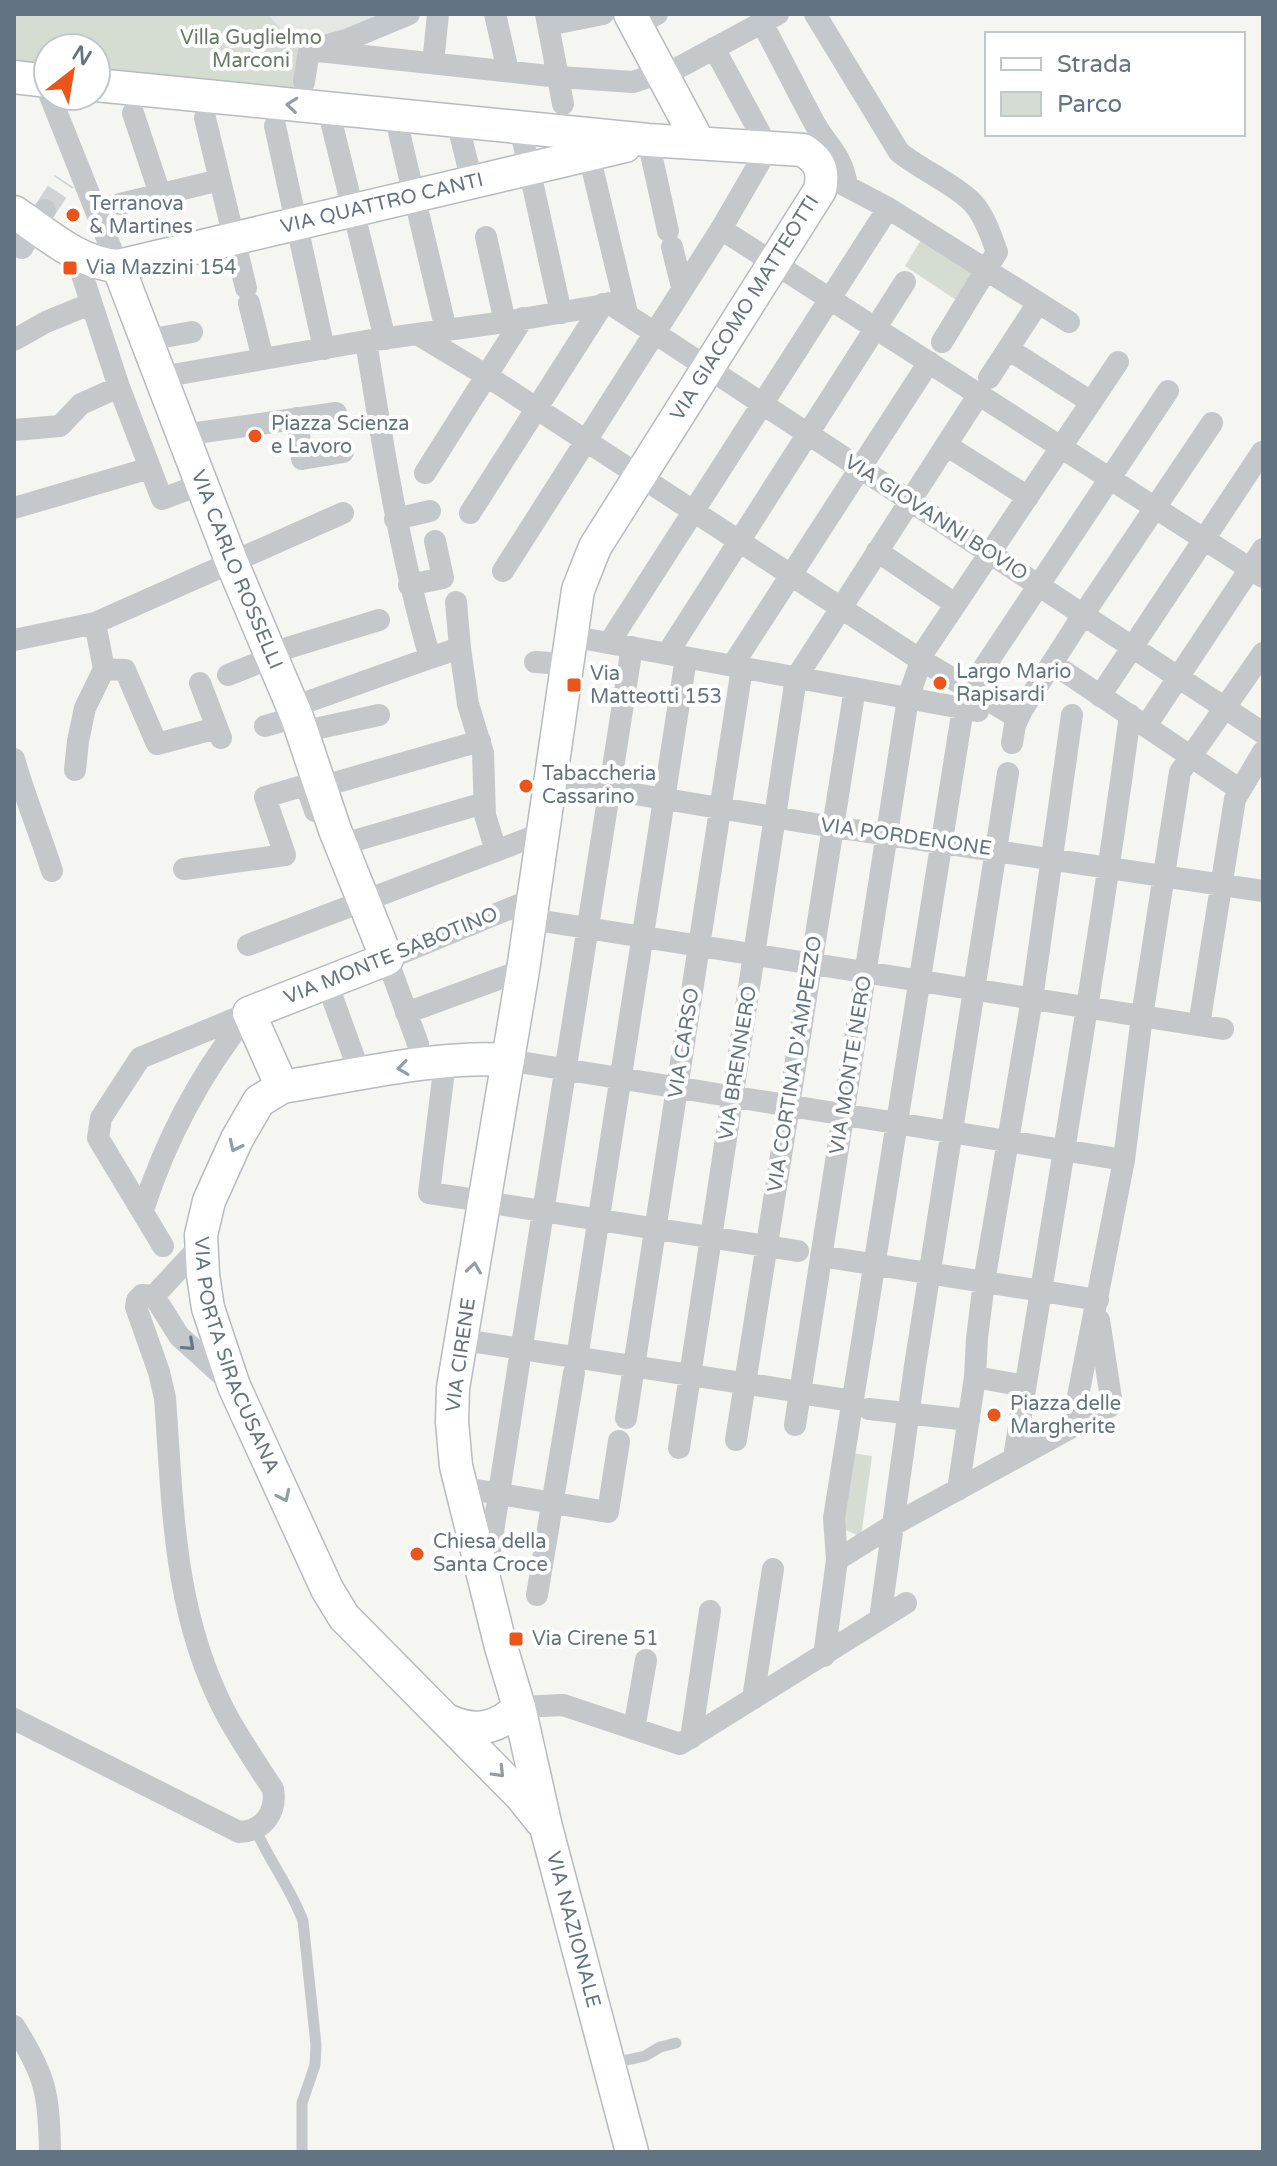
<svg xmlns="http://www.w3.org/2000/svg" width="1277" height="2166" font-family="'Varela Round',sans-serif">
<rect width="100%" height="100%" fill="#f5f5f1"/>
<!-- built -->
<path fill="#e5e7e4" d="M268,14h110l-25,14 -50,15 -5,6z"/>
<!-- green -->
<path fill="#d5ddd2" d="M14,14h254l30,35 -5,41 -197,-19v-23h-48v18l-34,-3z
M921,240l50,29 2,8 -14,25 -54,-36z
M851,1453l21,3 -11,81 -20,-9z"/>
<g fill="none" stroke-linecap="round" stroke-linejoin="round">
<!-- street-tunnel -->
<path stroke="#d0d4d6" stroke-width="22" stroke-dasharray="22 11" stroke-linecap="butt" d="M45,210l19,-29"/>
<defs>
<g id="secondary">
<path d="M630,14l69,129"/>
<path d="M14,77l34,4"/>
<path id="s1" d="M96,85l552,55 155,10c17,11 21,20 17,40l-225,357 -17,43 -55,380 -70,418 -1,34 4,44 45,181 18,60 27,120 86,325"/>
<path id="s2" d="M14,212c32,21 65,52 104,54l507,-120"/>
<path id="s3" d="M118,266l114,297 65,154 38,113 52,129 -138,54 33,74"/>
<path id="s4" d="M508,1060c-70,-5 -156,16 -226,27l-23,14 -22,38 -28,62 -8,34 2,40 5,33 26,78 93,203 17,28 177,179 20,25"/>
<path d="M449,1721c27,12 49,8 70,-14"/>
</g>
</defs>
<!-- secondary casing -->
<use href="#secondary" stroke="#b6bbc0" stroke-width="35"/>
<!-- lane -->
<path stroke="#c4c8cb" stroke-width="11" d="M255,1828c14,33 36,60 48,93l13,124 -1,20 -13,38v49
M609,2064l36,-8 15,-9 16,-4"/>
<!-- street -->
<path stroke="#c4c8cb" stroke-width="22" d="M495,14l13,57
M546,14l17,90
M815,14l84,138c22,18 54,31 73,50 12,13 19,33 25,50l-55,90
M762,23c18,33 35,68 53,101 15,26 26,29 32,61
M548,25l55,-11
M636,25l21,-11
M309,50l250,27 74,5 12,-4
M433,63l5,-49
M663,76l115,-62
M304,82l5,-32 40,-11 60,-25
M50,96l68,170
M133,113l27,81
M395,115l19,81
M205,118l41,170
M457,121l15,61
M332,125l53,214
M275,126l49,223
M520,127l41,186
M648,140l20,91
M589,155l38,158
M823,174l65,34 181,114
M120,204l100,-24
M419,216l27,114
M721,229l542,348
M486,237l19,85
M14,242l8,6 23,-38
M672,247l10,40
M75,253l44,134 43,112 40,-15
M249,303l14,56
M609,303l654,430
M419,335l68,41 426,279 105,63
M14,340l32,-18 44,-18
M147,340l45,-8
M366,341c17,107 34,213 64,317l30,-10 8,56 15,49 2,62 11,36
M1008,349l83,53
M161,377l205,-36 139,-19 117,-20
M989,378l49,-75
M297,418l5,41 41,-7
M14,430l46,-4 21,-22 38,-17
M183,435l153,-22
M946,445l82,52
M425,473l98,-155
M14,508l136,-40
M470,513l133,-209
M395,519l35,-8
M877,551l78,53
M503,571l218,-342 47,-81 -54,-100
M409,585l34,-7 -8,-37
M456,602l4,46
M570,636l408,75
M14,640l81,-17 248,-110
M609,643l274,-427
M271,653l108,-33
M667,654l238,-372
M535,662l31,2
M1052,663l187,126
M732,666l197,-304
M104,669l21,1 32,74 60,-16
M228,675l43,-17
M200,683l21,55
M1100,696l162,-244
M293,707l137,-49
M265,726l32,-9
M1146,726l117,-177
M301,732l78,-17
M1012,743l3,-18 7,-15 61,-95 129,-192
M14,759c11,39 26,74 38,112
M75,770l3,-29 7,-33 19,-39 -9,-46
M550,780l284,47 429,64
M320,787l160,-46
M340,845l144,-42
M184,869l101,-14 -20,-58 41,-12 9,26
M530,919l693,110
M248,945l295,-112
M327,983l28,77
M406,1013l117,-43
M1199,1025l36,-226 28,-47
M418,1044l-31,-85 146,-60
M508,1060l616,100
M445,1062l-16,131 54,8
M498,1204l300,47
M143,1210c23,-71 58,-137 105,-196
M163,1246l-65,-108 3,-20 39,-60 109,-45
M821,1256l277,44
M154,1296l25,40 53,48
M154,1296l48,-52
M523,1339l109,-692
M463,1340l325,50
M577,1358l109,-700
M975,1377l50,9
M800,1393l53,8
M869,1409l100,11
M626,1418l116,-750
M795,1425l113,-727 17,-48 193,-288
M1072,1427l40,-22 -13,-85
M736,1440l119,-752
M679,1448l117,-770 183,-284
M1014,1458c39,-247 83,-494 116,-743
M464,1488l144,24 11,-71
M958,1490l17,-113 2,-39 7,-56 48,-283 40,-284
M837,1560l56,-35 179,-98 52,-267 18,-144 38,-244 83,-119
M487,1571l32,-208
M537,1595l37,-222
M880,1619l35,-253 93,-593
M824,1656l13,-96 -3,-42 129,-810 12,-27 193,-290
M753,1699l20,-130
M519,1707l44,-2 117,39 226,-141
M14,1719l225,113c25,-1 38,-20 34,-43 -17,-26 -35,-52 -49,-79 -51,-99 -51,-204 -59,-312l-6,-26 -23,-65 1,-7 5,-5 12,1
M634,1729l12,-69
M691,1738l19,-127
M14,2026c32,50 35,68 36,126"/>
<!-- secondary -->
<use href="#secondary" stroke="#fff" stroke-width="32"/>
</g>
<!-- one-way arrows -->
<defs><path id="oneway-chevron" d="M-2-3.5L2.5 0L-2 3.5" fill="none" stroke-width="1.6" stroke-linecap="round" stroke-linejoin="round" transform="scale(2)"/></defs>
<g stroke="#919da9">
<use href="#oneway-chevron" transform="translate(292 105) rotate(-174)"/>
<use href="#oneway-chevron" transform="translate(403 1068) rotate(172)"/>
<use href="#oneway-chevron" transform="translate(235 1146) rotate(116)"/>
<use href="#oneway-chevron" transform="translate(474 1268) rotate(-82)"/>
<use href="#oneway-chevron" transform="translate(284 1496) rotate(65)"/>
<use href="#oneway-chevron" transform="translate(499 1772) rotate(46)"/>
</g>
<use stroke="#677788" href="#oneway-chevron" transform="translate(189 1345) rotate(42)"/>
<!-- markers -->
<g fill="#ed5419" stroke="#fff" stroke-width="3">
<circle cx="73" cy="215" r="8"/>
<rect x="62" y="260" width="16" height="16" rx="4"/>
<circle cx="255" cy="436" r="8"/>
<circle cx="940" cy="683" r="8"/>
<rect x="566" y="677" width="16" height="16" rx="4"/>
<circle cx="526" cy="786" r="8"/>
<circle cx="994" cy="1415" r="8"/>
<circle cx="417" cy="1554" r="8"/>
<rect x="508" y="1631" width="16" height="16" rx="4"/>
</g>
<g text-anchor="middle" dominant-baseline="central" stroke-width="8" stroke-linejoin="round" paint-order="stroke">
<!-- park labels -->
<g font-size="20" fill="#657b61" stroke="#fff">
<text x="251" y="38">Villa Guglielmo<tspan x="251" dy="23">Marconi</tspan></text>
</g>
<!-- poi labels -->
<g font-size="20" fill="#627384" stroke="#fff" text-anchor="start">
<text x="89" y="204">Terranova<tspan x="89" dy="23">&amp; Martines</tspan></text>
<text x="86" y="268">Via Mazzini 154</text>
<text x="271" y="424">Piazza Scienza<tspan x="271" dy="23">e Lavoro</tspan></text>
<text x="956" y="672">Largo Mario<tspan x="956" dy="23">Rapisardi</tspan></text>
<text x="590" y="674">Via<tspan x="590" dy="23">Matteotti 153</tspan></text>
<text x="542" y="774">Tabaccheria<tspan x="542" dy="23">Cassarino</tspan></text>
<text x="1010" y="1404">Piazza delle<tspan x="1010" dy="23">Margherite</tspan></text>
<text x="433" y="1542">Chiesa della<tspan x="433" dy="23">Santa Croce</tspan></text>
<text x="532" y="1639">Via Cirene 51</text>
</g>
<!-- street labels -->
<g font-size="20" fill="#627384" stroke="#fff">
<text stroke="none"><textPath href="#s2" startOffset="390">VIA QUATTRO CANTI</textPath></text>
<text transform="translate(745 308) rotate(-58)">VIA GIACOMO MATTEOTTI</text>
<text transform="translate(936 518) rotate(33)">VIA GIOVANNI BOVIO</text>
<text stroke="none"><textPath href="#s3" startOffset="326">VIA CARLO ROSSELLI</textPath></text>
<text transform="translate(906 837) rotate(8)">VIA PORDENONE</text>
<text transform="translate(391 956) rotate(-22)">VIA MONTE SABOTINO</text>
<text transform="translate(684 1043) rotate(-81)">VIA CARSO</text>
<text transform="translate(738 1063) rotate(-81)">VIA BRENNERO</text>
<text transform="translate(795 1064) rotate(-81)">VIA CORTINA D'AMPEZZO</text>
<text transform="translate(851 1065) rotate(-81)">VIA MONTE NERO</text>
<text stroke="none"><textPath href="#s4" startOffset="528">VIA PORTA SIRACUSANA</textPath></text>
<text transform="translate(461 1355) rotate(-82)">VIA CIRENE</text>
<text stroke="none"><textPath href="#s1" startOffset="2590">VIA NAZIONALE</textPath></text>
</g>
</g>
<!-- border -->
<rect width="1277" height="2166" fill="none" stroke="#627384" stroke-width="32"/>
<!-- legend -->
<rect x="985" y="32" width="260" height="104" fill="#ffffff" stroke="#c0c7ce" stroke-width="2"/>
<rect x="1001" y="58" width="40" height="12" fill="#ffffff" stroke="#c0c7ce" stroke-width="2"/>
<text x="1057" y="72" font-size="24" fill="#627384">Strada</text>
<rect x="1001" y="92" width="40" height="24" fill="#d5ddd2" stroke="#c0c7ce" stroke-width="2"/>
<text x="1057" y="112" font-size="24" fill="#627384">Parco</text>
<!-- north arrow -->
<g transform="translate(72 72) rotate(31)"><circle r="38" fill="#ffffff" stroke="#c0c7ce" stroke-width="2"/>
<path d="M0-6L14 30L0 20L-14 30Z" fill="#ed5419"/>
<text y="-12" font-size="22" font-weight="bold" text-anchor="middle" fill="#627384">N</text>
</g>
</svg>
